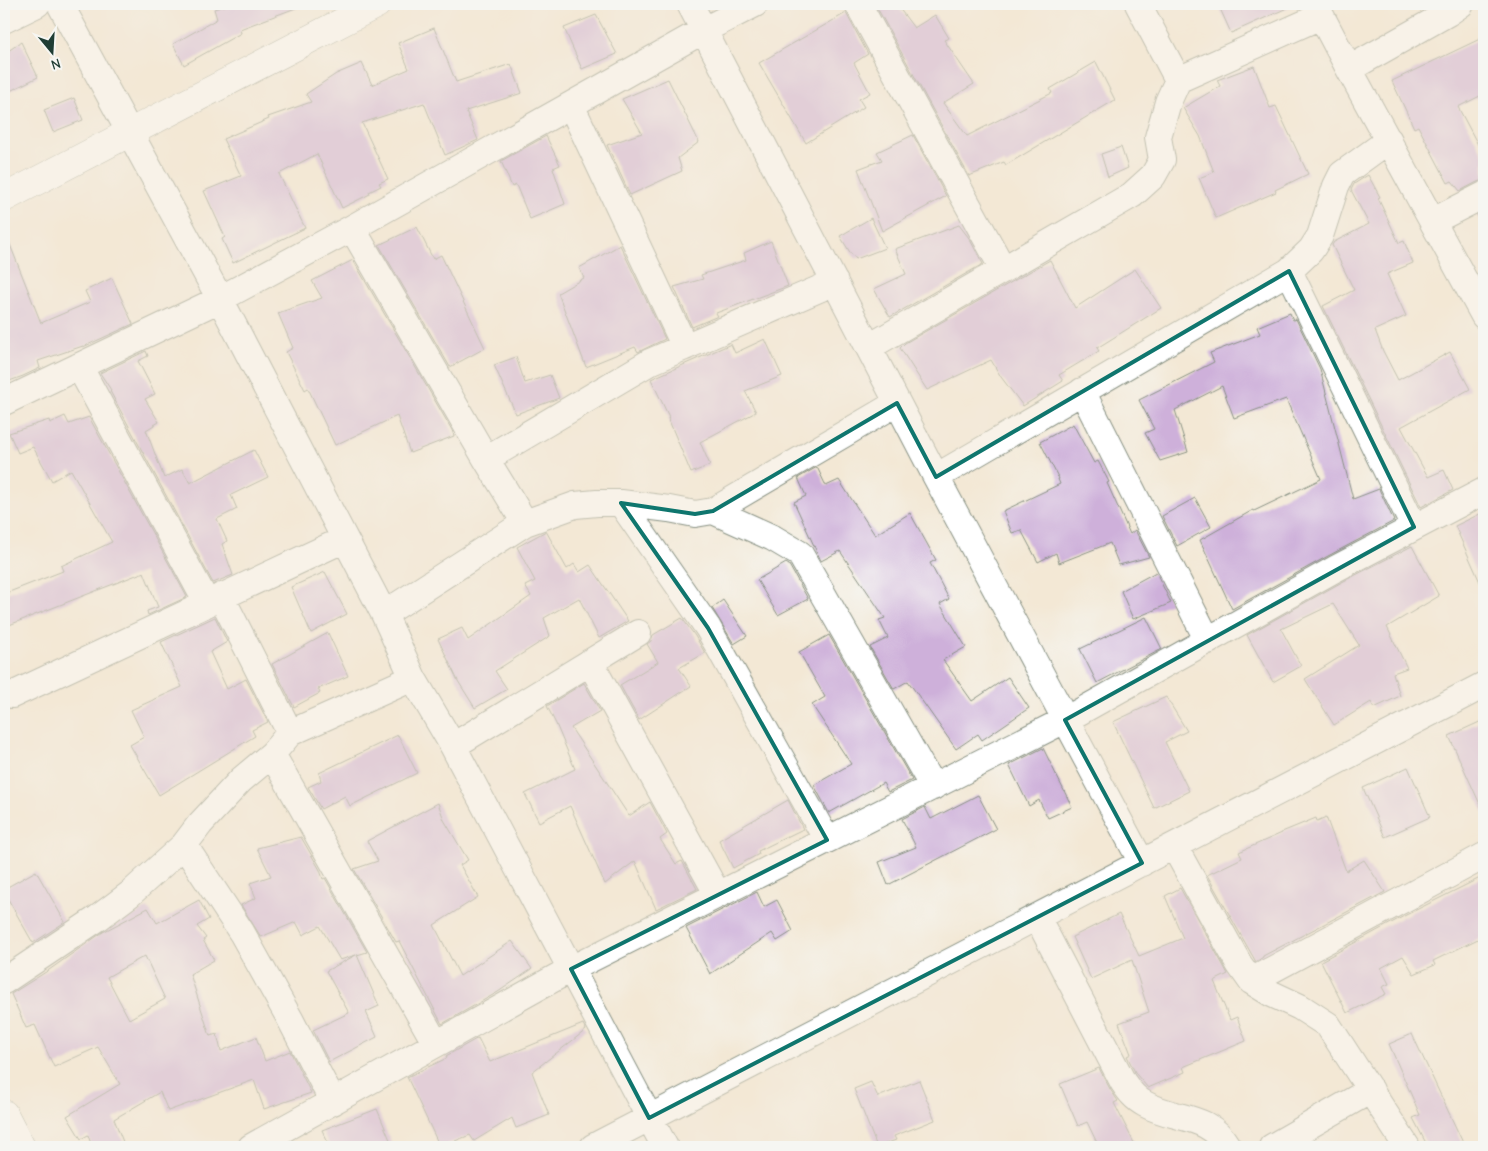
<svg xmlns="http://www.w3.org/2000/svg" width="1488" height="1151" font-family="'Comic Neue',sans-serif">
<rect width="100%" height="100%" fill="#f6f6f2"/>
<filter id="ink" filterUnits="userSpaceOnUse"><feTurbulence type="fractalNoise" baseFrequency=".02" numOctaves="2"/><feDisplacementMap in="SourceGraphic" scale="10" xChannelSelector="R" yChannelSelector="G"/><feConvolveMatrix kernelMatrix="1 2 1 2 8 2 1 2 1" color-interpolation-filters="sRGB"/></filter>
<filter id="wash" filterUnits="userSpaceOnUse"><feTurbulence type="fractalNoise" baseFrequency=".0096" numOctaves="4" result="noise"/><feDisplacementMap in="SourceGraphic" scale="20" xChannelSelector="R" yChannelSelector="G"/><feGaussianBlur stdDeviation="1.12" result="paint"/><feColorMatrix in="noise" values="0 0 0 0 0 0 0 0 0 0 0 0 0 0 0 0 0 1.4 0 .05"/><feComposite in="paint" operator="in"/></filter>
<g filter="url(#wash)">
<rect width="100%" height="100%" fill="#f3e8d5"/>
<g id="blocks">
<!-- building -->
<path fill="#ceb0da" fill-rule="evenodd" d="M231,4h70v2l-61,23 1,4 -57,32 -11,-21 44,-25 -3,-10z
M875,4h21l18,24 21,-13 14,23 -5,2 30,44 -31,19 24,33 85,-43 -2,-4 46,-27 19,38 -109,65 -2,-3 -35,14z
M1218,4h78l-65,29z
M846,13l22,41 -14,9 16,30 -11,6 5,8 -58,36 -47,-80z
M596,15l21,39 -35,15 -18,-41z
M434,28l22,54 55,-18 11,29 -56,18 12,29 -33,15 -21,-52 -62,20 26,56 -9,4 2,3 -12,6 1,2 -28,14 -25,-54 -38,20 26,54 -72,35 -11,-24 3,-2 -21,-46 37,-15 -18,-37 46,-20 -1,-2 43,-15 -5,-8 30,-20 26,-11 10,22 37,-16 -11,-26z
M1484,37v57l-26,13 26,49v24l-7,2 -17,9 -8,-10 -4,2 -30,-57 -4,2 -22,-47z
M21,42l17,35 -34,17v-40z
M1254,66l16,42 6,-2 32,68 -33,16 1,2 -60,26 -17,-40 15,-6 -14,-36 -17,-28 37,-22 -3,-6z
M668,79l31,63 -21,16 4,13 -52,24 -23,-50 35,-12 -20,-34z
M74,98l9,22 -30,12 -9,-22z
M913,135l33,61 -64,35 -24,-62 24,-9 -5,-8z
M546,136l14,29 -7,3 12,36 -35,15 -14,-34 -4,2 -11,-26z
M1121,147l7,21 -20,9 -7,-23z
M1368,175l12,22 -2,1 21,45 5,-2 9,22 -26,11 19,42 -31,14 8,21 15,29 52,-28 20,37 -69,38 27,50 16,-7 9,20 -32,17 -98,-201 31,-16 -22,-45 2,-3 35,-18 -18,-34 3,-6z
M1484,212v13l-7,-10z
M871,218l14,30 -29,11 -4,-5h-1l-11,-18z
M959,225l10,13 14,26 -93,53 -16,-28 32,-15 -11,-25z
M417,227l16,32 8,-4 44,93 -35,19 -71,-122z
M5,232l36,91 49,-21 -5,-11 27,-13 21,46 -50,23v-1l-45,15 2,7 -17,8 -19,7v-150z
M771,241l17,45 -72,27 2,3 -26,11 -18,-40 29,-8 -2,-4 45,-15 -2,-7z
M620,245l45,94 -27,13 -3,-5 -49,20 -28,-74 26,-15 -5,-10z
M353,260l99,170 2,6 -44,17 -13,-37 -62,29 -27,-57 -3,2 -19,-38 7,-4 -15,-35 44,-15 -10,-17z
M1050,260l25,48 60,-39 26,39 -64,40 2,3 -40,24 4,6 -40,25 -22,-29 -10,-17 -64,30 -27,-42 5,-5z
M1290,313l3,7 3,-1 24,50 33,130 26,-10 15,32 -66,35 -96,53 -32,-69 53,-30 1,1 67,-32 -35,-80 -52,19 -12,-32 -47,24 13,42 -28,9 -15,-28 9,-4 -15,-29 75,-38 -4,-9 50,-19 -3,-7z
M765,339l17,37 -37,15 11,21 -56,30 10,23 -19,8 -23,-55 1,-1 -18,-38 80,-35 4,9z
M146,351l2,5 -10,5 17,33 -10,5 14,23 -13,8 18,48 18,-9 8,14 64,-33 14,27 -37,18 6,14 -20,10 10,22 -5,3 11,31 -20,8 -103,-192 1,-1 -11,-17z
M516,357l9,26 25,-8 9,23 -43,16 -22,-49z
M65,416l4,8 20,-7 98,180 -39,18 -1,-4 11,-4 -14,-35 -140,55v-33l59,-23 -2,-5 51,-24 -41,-72 -19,11 -19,-34 -15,6 -9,-20 40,-13 1,3z
M1073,424l21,39 4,-2 11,21 -2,1 23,51 5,-4 14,27 -30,8 -9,-22 -51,20 -3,-10 -18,9 -17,-32 -9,3 -9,-22 57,-27 -2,-5h1l-19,-37z
M817,467l9,19 13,-6 36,55 35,-22 26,47 -6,3 19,36 -9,5 26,43 -23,13 29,41 36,-24 21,31 -47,32 -4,-6 -22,15 -48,-68 -14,8 -24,-42 18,-9 -9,-18 6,-2 -45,-67 -19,10 -27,-59 12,-6 -8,-18z
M1195,498l16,29 -34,19 -15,-30z
M1484,512v79l-29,-65z
M546,531l21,38 7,-5 5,8 11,-7 38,56 -29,17 -20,-40 -35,20 6,18 -55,35 12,18 -32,19 -17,-27 -20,-42 24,-11 6,12 63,-44 -6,-10 10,-5 -18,-34z
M1412,546l27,50 -52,31 20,41 -14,5 7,23 -26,12 -3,-6 -37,23 -29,-46 54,-34 -26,-41 -52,25 20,37 -28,16 -26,-47 95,-53z
M786,563l3,2 19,34 -30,16 -21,-35z
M325,572l22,42 -36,19 -20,-46z
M1156,572l15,31 -38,16 -12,-28z
M723,600l24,36 -13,8 -22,-36z
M215,617l12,25 -17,10 17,37 19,-10 22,43 -16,8 3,6 -96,59 -29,-50 14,-8 -13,-27 51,-23 -21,-45z
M1146,617l16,32 -65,34 -17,-34z
M682,618l13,18 10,17 -26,15 12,18 -52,34 -19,-35 38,-23 -11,-18 4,-3 2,-6z
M328,633l20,43 -30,13 2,4 -26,14 -22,-43z
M829,635l83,145 -24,12 -5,-9 -54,30 -15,-28 37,-21 -39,-59 13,-8 -26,-45z
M584,683l16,28 -29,17 58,88 21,-14 17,32 -7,5 16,25 6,-3 15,28 -41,20 -21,-48 -30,23 -35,-78 -31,16 -14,-28 50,-25 -19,-45 -9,-18z
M1166,697l21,34 -22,11 24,49 -35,17 -41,-86z
M1484,720v93l-35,-77z
M398,735l19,38 -67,33 -5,-10 -24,13 -13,-22 13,-6 -2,-8z
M1043,748l29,59 -24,11 -9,-18 -10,6 -20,-41z
M1408,767l22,50 -45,20 -22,-49z
M978,795l18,34 -108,56 -9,-23 37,-15 -14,-28 23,-12 6,12z
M788,800l15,29 -45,22 1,3 -26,14 -14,-28z
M438,803l6,17 24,40 -8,5 18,32 -44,28 26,51 52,-35 20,28 -34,23 -56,32 -43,-83 -3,1 -42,-73 24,-8 -11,-20z
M1326,817l20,54 18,-11 21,32 -122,64v1l-7,5 -49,-87 35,-17 -3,-6 43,-19v-1l34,-14 1,3z
M301,837l19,33 3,9 2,-1 42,74 -10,3 22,51 -13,6 11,25 -48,25 -16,-32 36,-17 -23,-42 30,-16 -16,5 -20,-34 -17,9 -7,-13 -35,15 -20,-32 15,-7 -6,-15 21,-7 -14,-28z
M36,871l29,51 -32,21 -29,-51v-3z
M1484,876v60l-51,25 2,4 -21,9 -11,-18 -22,12 8,16 -7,3 4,7 -39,19 -26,-52 85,-46z
M1180,888l48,86 -14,7 16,39 7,-3 9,24 -63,26 2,5 -37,16 -12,-14 -9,-18 4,-2 -12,-31 30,-11 -17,-52 -41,19 -19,-42 47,-23 20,42 44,-18 -18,-42z
M757,892l7,15 13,-7 16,31 -16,10 -5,-8 -62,41 -24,-46z
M199,900l10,19 -12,7 9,12 -3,2 11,20 -24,14 20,62 7,-2 4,17 35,-14 9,24 25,-10 21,42 -47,16 -10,-29 -86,31 -8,-19 -46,27 11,28h-33l-4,-12 -7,4 -14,-23 53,-32 -22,-37 -44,20 -19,-42 -9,3 -15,-34 38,-24 54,-38 45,-24 9,15zM145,956l20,43 -36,20 -22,-42z
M583,1024l3,6 -54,42 17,43 -33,13 -4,-10 -38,23 -4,-6 -30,12 -33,-70 40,-19 -1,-2 32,-18 12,24z
M1412,1034l53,113h-37l-15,-29 7,-3 -31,-71z
M1099,1068l11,21 8,12 -4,2 22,44h-37l-12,-25 -9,4 -18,-42z
M919,1080l16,40 -41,16 2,4 -19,7 -23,-58 17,-7 7,15z
M377,1109l16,38h-63l-8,-17z"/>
</g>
</g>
<g filter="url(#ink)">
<use href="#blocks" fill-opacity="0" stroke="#899284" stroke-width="1"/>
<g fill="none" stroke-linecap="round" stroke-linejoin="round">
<defs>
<path id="street" d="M60,4l160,295 164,315 29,64 40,68 212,401
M690,4l246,473 206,386
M858,4l145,265
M1138,4l40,76
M1315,4l34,65 135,247
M4,20l33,-16
M1349,69l99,-56 13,-9
M571,105l114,242
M1433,221l51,-26
M352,228l134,231 39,64
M1289,271l125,256
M869,347l263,-152 21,-19 9,-16 -4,-23 10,-35 10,-22 143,-64
M79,366l128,237
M1082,391l126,250
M4,402l216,-103 132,-71 352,-198 51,-26
M486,459l164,-97 185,-80
M936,477l353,-206 22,-21 9,-14 16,-50 6,-12 47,-34
M621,503l87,125 119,212
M713,511l60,27 27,16 133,233
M221,596l69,137
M384,614l141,-91 50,-18 22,-2h24l48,6 26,5 18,-3 184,-108
M590,662l128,233
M12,695l333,-156
M453,746l185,-113
M272,754l164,290
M184,845l58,88 48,86 43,83
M1174,846l65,118 12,17 21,13 28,13 28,18 79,122
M1037,917l86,165c6,9 12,17 22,22 31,17 63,9 83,43
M4,981l94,-63 32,-24 54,-49 16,-21 41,-44 31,-26 18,-21 123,-55
M1251,981l233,-125
M251,1147l320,-178 494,-249 270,-151 149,-78
M593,1147l891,-462
M1272,1147l99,-57"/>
<path id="secondary" d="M4,198l373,-194
M4,1114l17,33"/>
</defs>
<!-- street casing -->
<use href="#street" stroke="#899284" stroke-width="28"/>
<!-- secondary casing -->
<use href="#secondary" stroke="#899284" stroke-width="29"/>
<!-- street -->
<use href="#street" stroke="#fff" stroke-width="26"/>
<!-- secondary -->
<use href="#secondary" stroke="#fff" stroke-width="28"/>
</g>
</g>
<!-- marked area -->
<path d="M0 0H1488V1151H0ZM1289,271l125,256 -349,193 77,143 -493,255 -78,-149 256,-129 -119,-212 -87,-125 74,11 18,-3 184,-108 39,74z" fill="#f3e8d5" fill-opacity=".55" fill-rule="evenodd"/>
<path fill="none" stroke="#0f766e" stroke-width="4" stroke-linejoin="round" d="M1289,271l125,256 -349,193 77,143 -493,255 -78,-149 256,-129 -119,-212 -87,-125 74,11 18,-3 184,-108 39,74z"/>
<!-- margin -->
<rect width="1488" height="1151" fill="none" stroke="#f6f6f2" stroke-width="20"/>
<!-- north arrow -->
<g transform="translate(52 52) rotate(162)" stroke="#f6f6f2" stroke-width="4" paint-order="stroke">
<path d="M0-4L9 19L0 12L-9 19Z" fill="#1f3d34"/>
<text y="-8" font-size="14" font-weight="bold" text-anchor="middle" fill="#1f3d34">N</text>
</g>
</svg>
